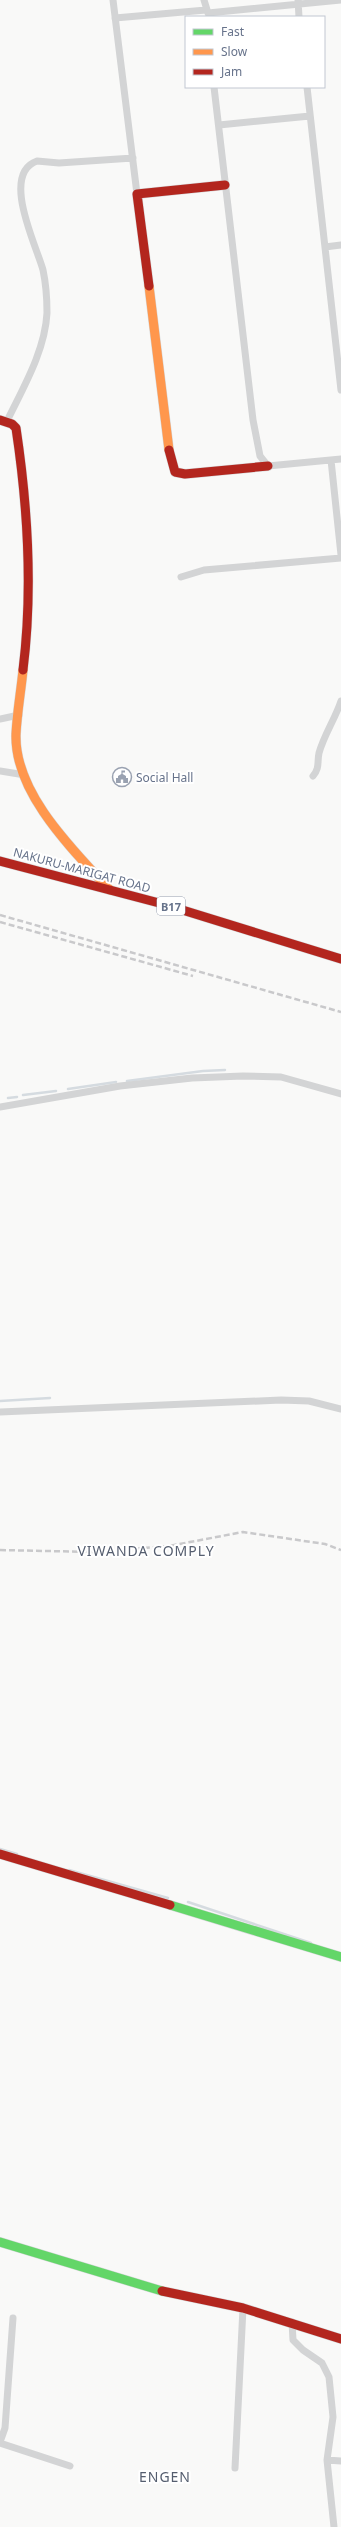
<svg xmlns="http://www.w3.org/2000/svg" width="341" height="2527" font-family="'Noto Sans',sans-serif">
<rect width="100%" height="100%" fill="#f9f9f8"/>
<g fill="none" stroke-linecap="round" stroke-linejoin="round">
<!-- stream -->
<path stroke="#d5dbe0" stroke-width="2.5" d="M127,1081l76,-10 22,-1
M68,1089l48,-7
M23,1095l33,-4
M8,1098l9,-1
M0,1401l50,-3
M0,1849l17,5
M69,1870l99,28
M188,1902l123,41"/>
<defs>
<path id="fast" d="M170,1905l171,52
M0,2242l162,49"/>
<path id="slow" d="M149,286l20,164
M23,670c-2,21 -6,43 -7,64 -2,59 57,116 94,156"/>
<path id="jam" d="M149,286l-12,-92 88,-9
M0,420l12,4 4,4c12,80 17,162 7,242
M169,450l6,22 10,2 83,-8
M0,861l163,43 178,55
M0,1854l170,51
M162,2291l81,17 98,31"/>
</defs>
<!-- fast casing -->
<use href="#fast" stroke="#d5d7d9" stroke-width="10"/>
<!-- slow casing -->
<use href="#slow" stroke="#d5d7d9" stroke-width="10"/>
<!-- jam casing -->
<use href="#jam" stroke="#d5d7d9" stroke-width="10"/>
<!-- street -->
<path stroke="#d3d4d5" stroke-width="7" d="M113,0l24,194
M204,0l4,13
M298,0l1,17
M208,13l133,-13
M115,18l91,-8
M214,87l39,333 7,36 8,10 73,-7
M307,87l34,303
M219,125l91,-9
M325,247l16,-2
M7,421c16,-33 38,-70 40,-108 0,-14 -1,-29 -4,-43 -6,-23 -43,-96 -6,-109l22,2 74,-5
M331,460l10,95
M181,577l23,-7 137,-12
M0,719l19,-4
M0,771l25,4
M313,776c7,-8 4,-14 6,-23 5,-18 16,-34 22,-52
M0,1107l120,-21 72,-8 51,-2 38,1 60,17
M0,1412l281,-12 28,1 32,8
M292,2322l1,18 10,10 19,13 7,14 4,40 -6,43 7,67
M0,2442l5,-14 8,-110
M0,2443l70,23
M327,2460l14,1
M235,2468l8,-160"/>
<!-- fast -->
<use href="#fast" stroke="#63d668" stroke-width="9"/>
<!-- slow -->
<use href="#slow" stroke="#ff974d" stroke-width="9"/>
<!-- jam -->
<use href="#jam" stroke="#b3261e" stroke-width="9"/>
<!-- rail -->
<path stroke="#c9c9cb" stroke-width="2.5" stroke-dasharray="6 3" stroke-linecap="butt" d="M0,915l341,97
M0,922l193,54
M0,1550l95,2 74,-6 74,-14 82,12 16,6"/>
</g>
<!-- icons -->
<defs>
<symbol id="civic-ring" viewBox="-11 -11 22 22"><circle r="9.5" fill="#fff" stroke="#9aa2b1" stroke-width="1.5"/><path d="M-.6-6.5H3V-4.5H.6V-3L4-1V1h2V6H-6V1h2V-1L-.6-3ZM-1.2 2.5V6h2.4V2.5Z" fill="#9aa2b1"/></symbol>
</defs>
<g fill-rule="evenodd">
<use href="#civic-ring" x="111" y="766" width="22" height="22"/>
</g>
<g text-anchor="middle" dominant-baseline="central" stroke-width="4" stroke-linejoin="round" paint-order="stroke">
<!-- shield labels -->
<rect fill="#fff" stroke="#959dae" stroke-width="1" x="157" y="897" width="28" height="18" rx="3"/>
<g font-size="11" font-weight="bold" fill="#67738b">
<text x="171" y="906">B17</text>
</g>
<!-- poi labels -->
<g font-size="12" fill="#67738b" stroke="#fff" text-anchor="start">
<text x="136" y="777">Social Hall</text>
</g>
<!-- street labels -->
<g font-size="12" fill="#67738b" stroke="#fff">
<text transform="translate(82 870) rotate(15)">NAKURU-MARIGAT ROAD</text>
</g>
<!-- quarter labels -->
<g font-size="14" letter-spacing="1" fill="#555e6f" stroke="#fff">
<text x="146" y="1550">VIWANDA COMPLY</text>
<text x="165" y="2476">ENGEN</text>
</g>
</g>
<!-- legend -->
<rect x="185" y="16" width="140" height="72" fill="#ffffff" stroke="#c2c7d1"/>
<rect x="193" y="29" width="20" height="6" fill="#63d668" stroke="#c2c7d1"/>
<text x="221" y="36" font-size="12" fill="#67738b">Fast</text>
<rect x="193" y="49" width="20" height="6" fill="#ff974d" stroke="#c2c7d1"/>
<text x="221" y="56" font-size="12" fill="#67738b">Slow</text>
<rect x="193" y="69" width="20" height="6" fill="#b3261e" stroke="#c2c7d1"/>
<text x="221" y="76" font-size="12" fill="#67738b">Jam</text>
</svg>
